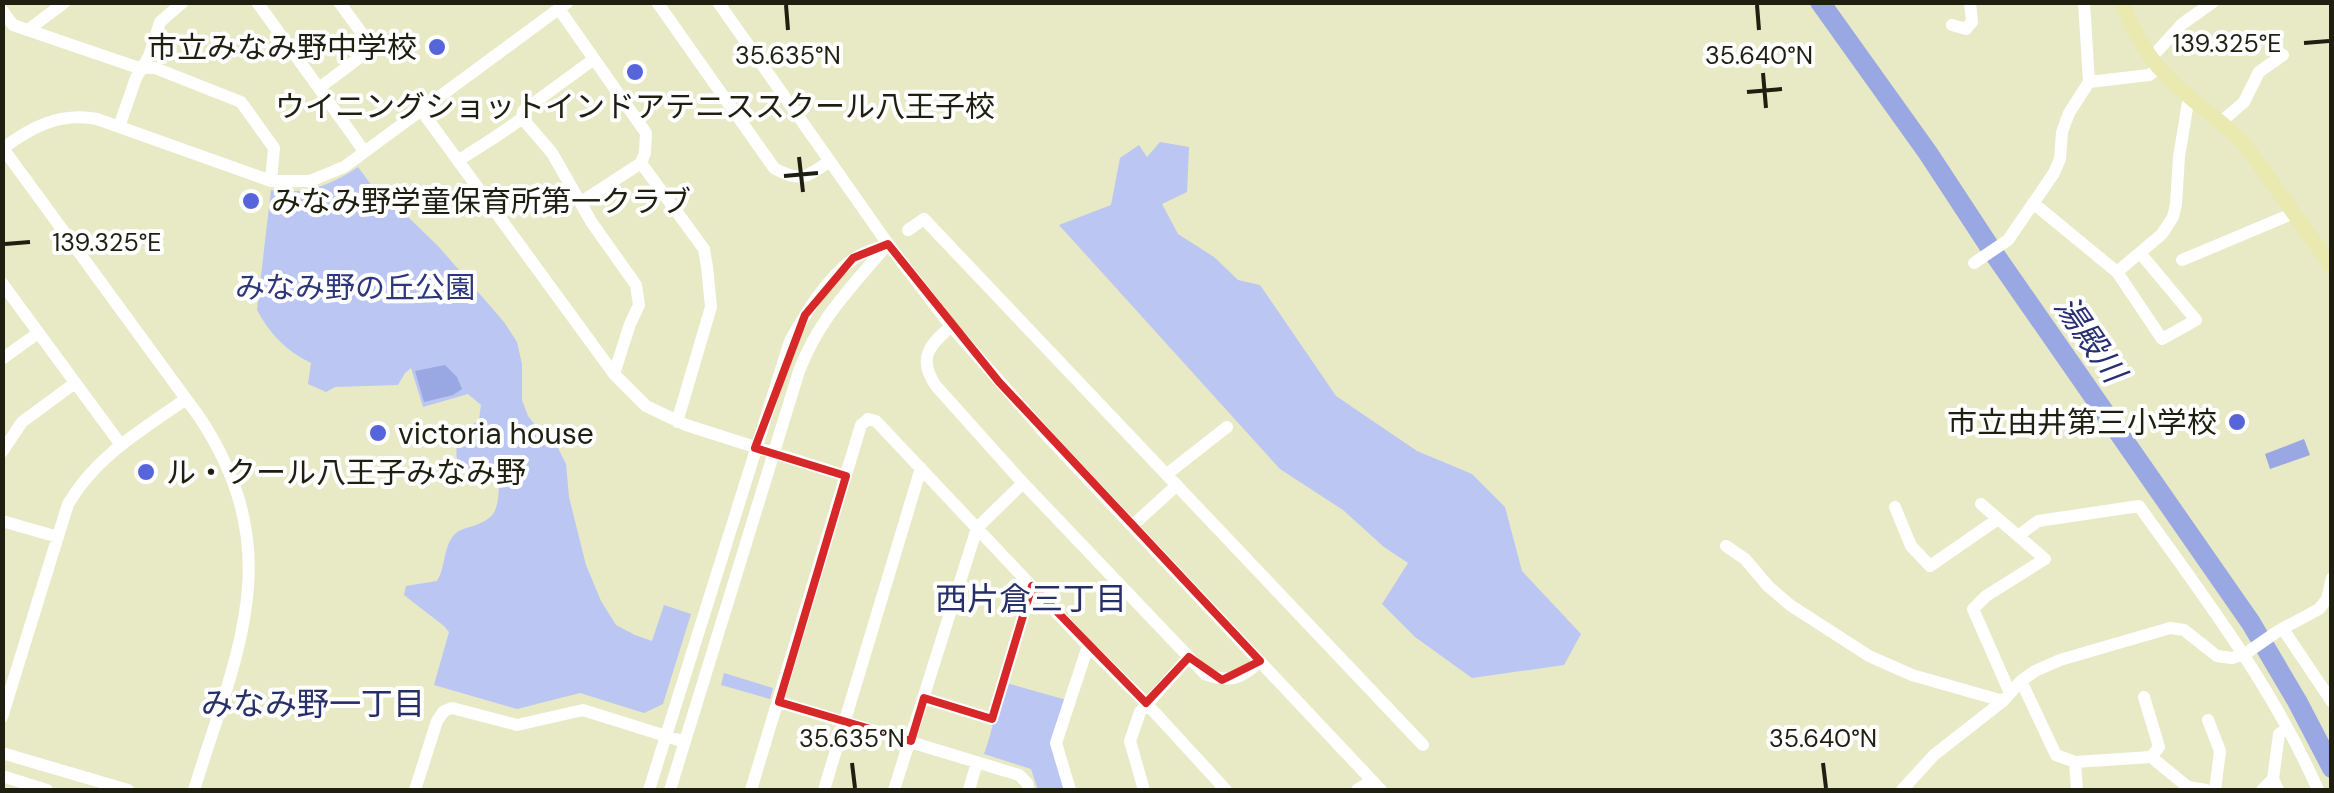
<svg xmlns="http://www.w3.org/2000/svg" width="2334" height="793" font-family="'DM Sans','Noto Sans JP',sans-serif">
<rect width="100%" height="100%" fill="#e8e9c5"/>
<!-- green -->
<path fill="#bbc6f2" d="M1160,142l29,5 -2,45 -25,12 16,30 36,23 24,23 22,5 76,111 81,55 55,23 33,33 17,64 59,63 -17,31 -92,13 -57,-41 -33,-33 26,-41 -24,-16 -41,-37 -63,-41 -221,-244 52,-20 9,-47 19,-13 8,12z
M358,167l23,31 24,16 34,33 65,75 13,20 5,22v36l6,16 14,18 16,14 8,16 3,33 17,68 15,36 15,24 19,10 17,6 12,-36 27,9 -28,90 -19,9 -64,-20 -63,16 -83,-24 15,-53 -5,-6 -40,-31 2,-9 31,-5c9,-14 6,-35 18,-47 4,-4 10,-6 15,-7 26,-8 28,-16 29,-43 -12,-11 -27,-12 -42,-21 -2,-27 1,-28 22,-43l2,-15 -13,-11 -45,13 -12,-39 -6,5 -7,12 -63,2 -9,5 -18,-8 3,-21c-25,-12 -41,-29 -54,-53l14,-120c34,5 59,-4 87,-23z
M724,673l49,15 -3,11 -49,-14z
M1003,682l67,19 -14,42 14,47h-32l-7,-21 -47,-15c9,-24 12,-47 19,-72z"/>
<!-- water -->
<path fill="#99a7e3" d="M445,365l12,12 5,12 -9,6 -29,7 -9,-31z
M2304,439l6,16 -40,14 -5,-15z"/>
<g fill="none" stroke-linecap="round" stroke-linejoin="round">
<!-- river -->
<path stroke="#99a7e3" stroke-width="20" d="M1820,2l108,151 65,99 258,371 46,78 35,67"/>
<!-- minor -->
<path stroke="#fff" stroke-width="12" d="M257,2l107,149
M657,2l117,166c24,14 34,10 55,-7
M718,2l170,242 63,82 99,113 331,351
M2084,2l5,80
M559,9l87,124 -1,20 -4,10 63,86 3,18 4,40 -34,115
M2,10l11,15 123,42 19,1 86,34 33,46 -3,33
M1952,25l14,4 6,-7 -2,-20
M28,30l37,-28
M2151,58l31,-34 31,-22
M319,88l48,-36 2,-9 -30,-41
M421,110l193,264 32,32 40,19 160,51
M522,118l30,35 40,70 44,62 3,20 -9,19 -16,50
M2221,122l23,-20 15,-30 24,-17
M119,127l17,-49 13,-22 11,-34 23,-20
M2,147l198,271c89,136 37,233 -6,372
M2,149c29,-22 58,-37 95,-30l174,62h39l34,-14 224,-165
M458,161c22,-15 44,-27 64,-43l1,-7 71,-52
M581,202l60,-39
M2033,203l84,69 45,-38 11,-17 3,-13 3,-47 10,-61
M908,230l16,-11 499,526
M2182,260l112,-47
M1974,263l34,-23 46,-67 6,-14 2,-27 7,-19 20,-31 60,-7 10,-7
M2117,272l45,67 34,-19 -56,-67
M2,283l119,162
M951,326c-22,20 -34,32 -15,60l87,97 182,191c25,9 37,5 55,-13
M2,359l36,-26
M2,452l20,-30 53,-39
M1167,474l60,-47
M1981,504l64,55 -59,37 -13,13 37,84
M1895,507l16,39 19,20 68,-47
M2,521l56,16
M1133,525l44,-40
M2018,536l20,-15 101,-15c65,91 134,181 179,284
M1726,546l19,13 23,27 22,19 79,51 43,19 91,26
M2283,629l49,73
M2021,681l35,74 19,7 76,-5
M2144,697l15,50 -8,10 37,30 18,3
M924,698l68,21 40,-133
M779,702l240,73 8,8 2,7
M2,717l66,-213c28,-48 74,-74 118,-105
M2208,720l12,31 -5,39
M2,753l126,37
M2075,762l2,28
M2,776l45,14
M2273,779l6,-45 8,-6
M415,790l22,-69 7,-10 8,-3 65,17 66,-15 102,32
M649,790l141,-449c16,-28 35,-61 62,-81 10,-8 24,-11 36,-16
M670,790l129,-419c21,-54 51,-82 87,-125
M751,790l110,-365 7,-6 8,2 212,225 58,57 80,87
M824,790l97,-322
M894,790l83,-262 46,-45
M969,790l8,-28
M1070,790l-14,-47 32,-97
M1144,790l-14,-49 10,-29 49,-55
M1357,790l15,-9
M1902,790l32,-35 69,-54 18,-20 14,-10 25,-11 110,-32 14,2 33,26 15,2 13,-4 33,-23 41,-22 8,-10 5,-21
M2262,790l11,-11 5,11"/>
<!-- major -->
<path stroke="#e9e9b0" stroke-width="15" d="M2121,2c13,30 28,58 52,81 24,22 51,39 73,63l86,121"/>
</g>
<!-- marked area -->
<path fill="none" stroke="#d62828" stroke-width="8" stroke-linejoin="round" d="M888,244l111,138 261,279 -38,19 -33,-23 -43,46 -114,-117 -40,133 -68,-21 -13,43 -132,-39 67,-226 -91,-28 50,-133 48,-57z"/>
<!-- ticks -->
<path fill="none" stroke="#1f1f11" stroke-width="4" d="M786,5l2,25M1757,5l2,25M2304,43l25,-2M1763,73l3,35M1747,92l35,-3M799,157l4,35M784,176l34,-3M5,244l25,-2M852,763l3,25M1823,763l3,25"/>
<!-- markers -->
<g fill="#5765db" stroke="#fff" stroke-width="4">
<circle cx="437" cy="47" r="10"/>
<circle cx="635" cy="72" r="10"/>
<circle cx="251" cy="201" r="10"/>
<circle cx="2237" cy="422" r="10"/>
<circle cx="378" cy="433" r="10"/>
<circle cx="146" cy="472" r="10"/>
</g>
<g text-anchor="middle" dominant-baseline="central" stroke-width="8" stroke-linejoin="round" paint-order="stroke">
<!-- poi labels -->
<g font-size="30" fill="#1f1f11" stroke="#fff" text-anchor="start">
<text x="417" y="47" text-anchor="end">市立みなみ野中学校</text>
<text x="635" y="106" text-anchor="middle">ウイニングショットインドアテニススクール八王子校</text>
<text x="271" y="201">みなみ野学童保育所第一クラブ</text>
<text x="2217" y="422" text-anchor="end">市立由井第三小学校</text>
<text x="398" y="433">victoria house</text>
<text x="166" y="472">ル・クール八王子みなみ野</text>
</g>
<!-- park labels -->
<g font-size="30" fill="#2e367c" stroke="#fff">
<text x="355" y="287">みなみ野の丘公園</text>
</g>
<!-- water labels -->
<g font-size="32" font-style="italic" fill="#272e73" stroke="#fff">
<text transform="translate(2090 339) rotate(55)">湯殿川</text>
</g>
<!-- neighbourhood labels -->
<g font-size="32" fill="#272f68" stroke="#fff">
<text x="1031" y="599">西片倉三丁目</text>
<text x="313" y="704">みなみ野一丁目</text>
</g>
</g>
<g font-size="25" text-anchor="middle" fill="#1f1f11" stroke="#fff" stroke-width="8" stroke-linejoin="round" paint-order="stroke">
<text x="2227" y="52">139.325°E</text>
<text x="788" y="64">35.635°N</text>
<text x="1759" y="64">35.640°N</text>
<text x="107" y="251">139.325°E</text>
<text x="852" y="747">35.635°N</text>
<text x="1823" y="747">35.640°N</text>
</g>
<!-- border -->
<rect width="2334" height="793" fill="none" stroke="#1f1f11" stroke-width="10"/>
</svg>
